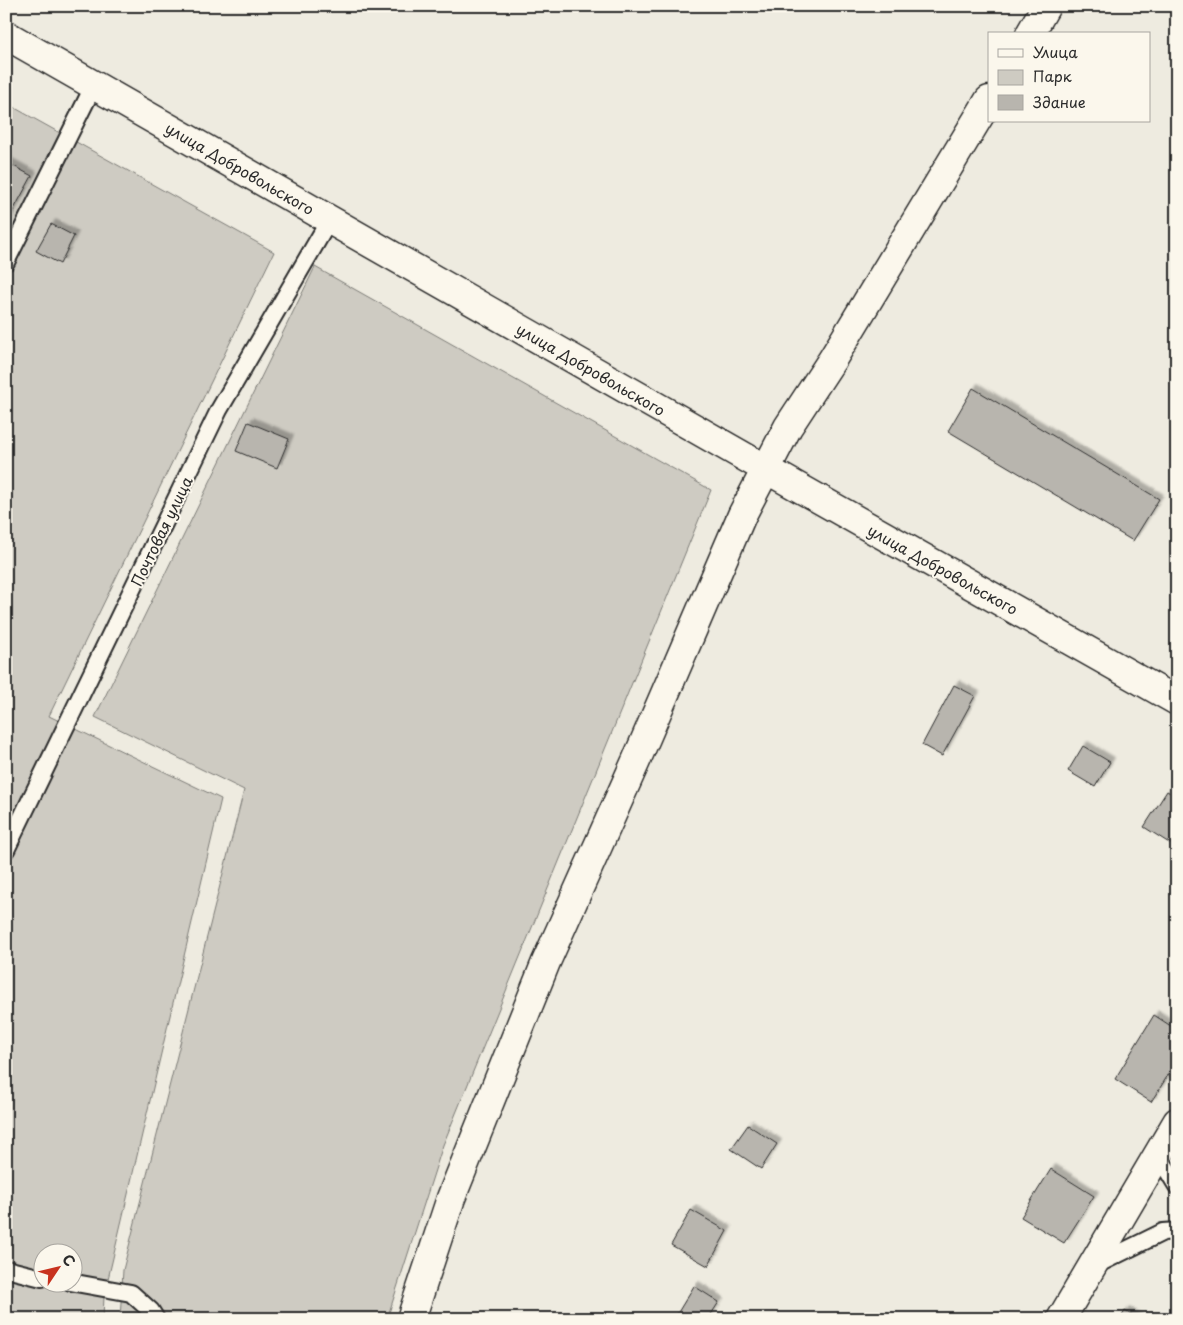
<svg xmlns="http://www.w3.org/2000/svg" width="1183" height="1325" font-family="'Playpen Sans',sans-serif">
<defs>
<filter id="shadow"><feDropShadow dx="4.5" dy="-4.5" stdDeviation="1" flood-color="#0004"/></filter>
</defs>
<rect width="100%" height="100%" fill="#eeebe0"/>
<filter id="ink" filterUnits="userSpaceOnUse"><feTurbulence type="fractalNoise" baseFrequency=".02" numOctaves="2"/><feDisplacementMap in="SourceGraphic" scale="10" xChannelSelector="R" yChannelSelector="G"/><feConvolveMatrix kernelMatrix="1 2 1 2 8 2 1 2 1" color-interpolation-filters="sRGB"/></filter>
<g filter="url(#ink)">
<!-- green -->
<path fill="#cecbc2" stroke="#7c7b76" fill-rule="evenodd" d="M6,103l268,149 -225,464 172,83 -117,497 -1,23h-97zM42,1252h30v30h-30z
M315,267l396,223 -268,655 -56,174h-267l3,-49 121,-480 -149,-73z"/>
<!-- building -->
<path fill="#b8b5ae" stroke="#2b2b2b" filter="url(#shadow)" d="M6,162l26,14 -25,46h-1z
M51,224l23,12 -14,28 -24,-13z
M973,388l186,111 -26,42 -185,-110z
M248,422l41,17 -12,29 -41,-17z
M954,685l21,11 -33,60 -20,-11z
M1083,746l27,16 -15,25 -27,-16z
M1167,791l10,6v51l-33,-21z
M1154,1015l23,15v31l-26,41 -36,-23z
M748,1125l29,19 -16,25 -30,-20z
M1051,1169l43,27 -30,47 -43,-26z
M691,1210l36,21 -19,35 -37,-21z
M694,1286l25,16 -11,17h-34z
M1125,1311l13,8h-18z"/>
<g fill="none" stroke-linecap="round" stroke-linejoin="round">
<defs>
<path id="lane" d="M6,262l88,-177
M6,850l213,-440 111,-191
M1157,1153l20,33
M1094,1266l69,-34 14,-1
M6,1269l36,9
M70,1282l61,11 20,18 5,8"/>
<path id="street" d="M1061,1319l116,-197"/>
<path id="secondary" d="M1030,34l16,-28
M6,35l760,434 411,232
M411,1319l40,-121 95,-236 90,-201 106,-246 46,-88 44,-67 157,-260"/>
</defs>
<!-- lane casing -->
<use href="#lane" stroke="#2b2b2b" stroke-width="20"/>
<!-- street casing -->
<use href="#street" stroke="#2b2b2b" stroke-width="31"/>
<!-- secondary casing -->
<use href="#secondary" stroke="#2b2b2b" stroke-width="31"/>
<!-- lane -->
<use href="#lane" stroke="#fbf7ec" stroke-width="16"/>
<!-- street -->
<use href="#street" stroke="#fbf7ec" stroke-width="28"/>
<!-- secondary -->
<use href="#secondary" stroke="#fbf7ec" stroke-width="28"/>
</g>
</g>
<g text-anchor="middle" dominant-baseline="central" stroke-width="4" stroke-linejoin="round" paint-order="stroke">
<!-- street labels -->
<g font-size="15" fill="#2b2b2b" stroke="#fbf7ec">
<text transform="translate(240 168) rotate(30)">улица Добровольского</text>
<text transform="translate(591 369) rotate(30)">улица Добровольского</text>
<text transform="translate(161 531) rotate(-64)">Почтовая улица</text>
<text transform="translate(943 569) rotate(29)">улица Добровольского</text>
</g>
</g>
<!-- margin -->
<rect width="1183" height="1325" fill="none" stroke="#fbf7ec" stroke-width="25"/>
<rect x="12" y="12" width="1158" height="1300" fill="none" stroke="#2b2b2b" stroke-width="2" filter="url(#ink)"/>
<!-- legend -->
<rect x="988" y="32" width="162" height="90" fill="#fbf7ec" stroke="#a8a59f"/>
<rect x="998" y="49" width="25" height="8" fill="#fbf7ec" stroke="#a8a59f"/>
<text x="1033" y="58" font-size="15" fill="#2b2b2b">Улица</text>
<rect x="998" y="70" width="25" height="15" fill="#cecbc2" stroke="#a8a59f"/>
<text x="1033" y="82" font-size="15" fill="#2b2b2b">Парк</text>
<rect x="998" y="95" width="25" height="15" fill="#b8b5ae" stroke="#a8a59f"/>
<text x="1033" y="108" font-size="15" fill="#2b2b2b">Здание</text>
<!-- north arrow -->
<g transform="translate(58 1268) rotate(55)"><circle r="24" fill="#fbf7ec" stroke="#a8a59f"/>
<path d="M0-4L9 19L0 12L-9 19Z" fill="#c8321e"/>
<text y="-8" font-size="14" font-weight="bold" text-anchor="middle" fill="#2b2b2b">С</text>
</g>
</svg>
